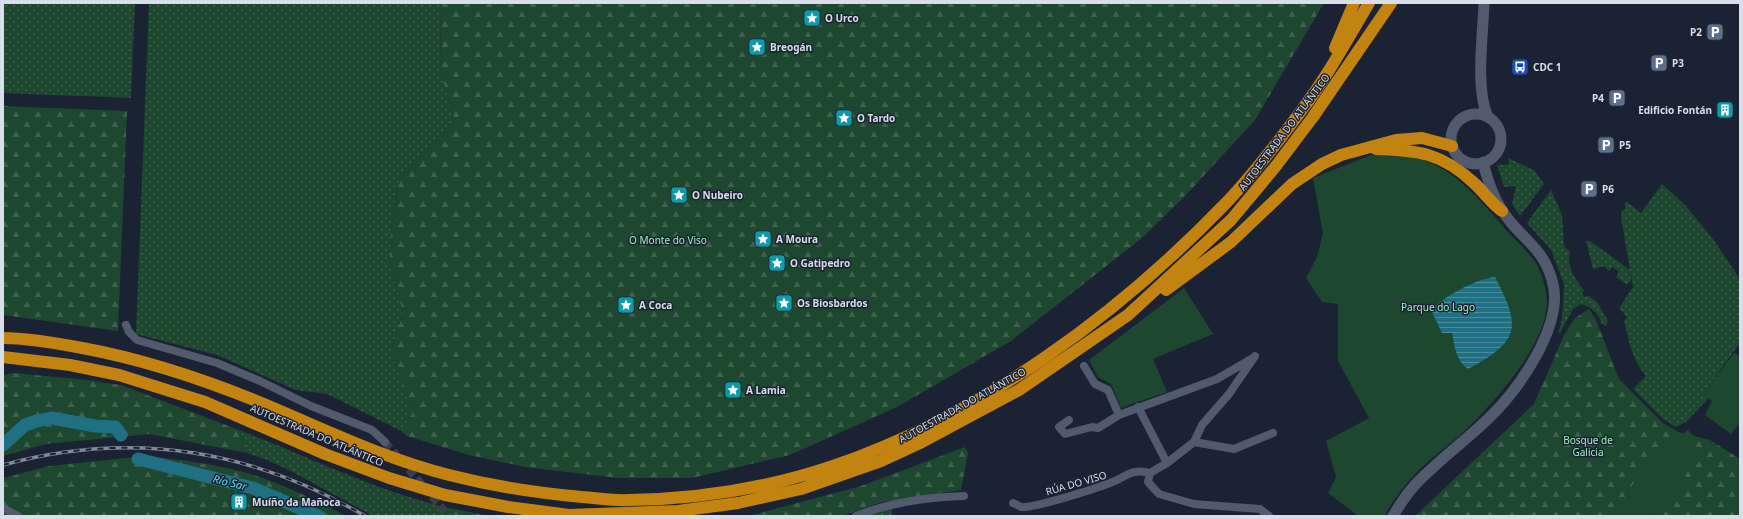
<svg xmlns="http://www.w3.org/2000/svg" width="1743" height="519" font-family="'Noto Sans',sans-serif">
<defs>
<pattern id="grass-dots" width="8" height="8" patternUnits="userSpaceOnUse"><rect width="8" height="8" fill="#1d472e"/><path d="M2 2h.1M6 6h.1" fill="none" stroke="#3d614c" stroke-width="1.8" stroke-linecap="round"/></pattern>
<pattern id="forest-firs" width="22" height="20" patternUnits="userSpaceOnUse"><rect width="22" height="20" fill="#1d472e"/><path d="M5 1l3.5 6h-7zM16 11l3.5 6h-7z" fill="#3d614c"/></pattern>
<pattern id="water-rules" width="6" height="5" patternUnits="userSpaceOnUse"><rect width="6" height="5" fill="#1e7082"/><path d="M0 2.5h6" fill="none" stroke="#498b9a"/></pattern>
</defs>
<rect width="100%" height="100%" fill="#1b2233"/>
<!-- grass -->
<path fill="url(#grass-dots)" d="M3,3h132l-4,95 -128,-5z
M149,3h291l1,69 14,52 -56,56 -6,31 -4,50 14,51 -12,39 21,63 -11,17 -74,-37 -31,-4 -79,-35 -81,-21z
M1508,158l26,12 10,14 -24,32 -8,-12 4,-18 -12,1 -7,-22 12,-1z
M1662,184l24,22 27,33 27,40v64l-37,51 6,4 -23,24 -10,5 -13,-8 -30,-30 13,-13c-14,-16 -17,-35 -22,-55l3,-4 -8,-9 14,-21 -12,-69 1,-7 4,-3 -2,-4 3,-2 14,11z
M1551,190l11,25 2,32 6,4c-4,15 5,28 14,39l-2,4 3,3 4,-1 8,6 11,19 -2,5 -4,-2c-4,-11 -10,-17 -21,-20l-8,5 -13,24 -2,-1 4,-12 2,-36 -13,-34 -24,-27z
M1586,241h4l40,29 1,10 -4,5 -11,-8 3,-5 -6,-5 -4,4 -5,-5 -11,3z
M239,430c68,26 134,60 206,77l6,9h-78l-82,-45 -24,-11 -20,-7z
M892,509v7h-29z"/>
<!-- forest -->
<path fill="url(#forest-firs)" d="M440,3h884l-69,117 -69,75 -44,43 -131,103 -114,66 -107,48 -98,23h-74l-93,-11 -56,-12 -62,-19 -6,-5 11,-17 -21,-63 12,-39 -14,-51 4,-50 6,-31 56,-56 -14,-52z
M3,106l124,5 -9,220 -115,-16z
M1589,309l7,11 23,59 44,44 15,9 32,8 30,19v57h-325l119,-112 30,-69 11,-17z
M13,373l66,6 42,6 118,45 8,23 -98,-19 -103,10 -43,12v-81z
M965,447l3,6 -7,37 -79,12 -40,14h-94l113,-30z
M146,456c35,4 73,8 108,19 32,11 62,25 92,41h-343v-38l46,-12z
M445,507l44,9h-38z"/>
<!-- green -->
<path fill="#1d472e" d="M1371,155c11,0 23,0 34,1 42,5 70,38 96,68 11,14 27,26 36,41 7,14 12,32 9,47 -6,40 -58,98 -88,125 -13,11 -27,21 -39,33 -14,14 -25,29 -35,46h-26l-30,-23 8,-16 -10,-36 43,-23 -31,-57v-57l-16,-2 -16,-24 11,-21 6,-24 -10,-55z
M1184,288l29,46 -60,25 14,33 -46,16 -10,-24 -13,-7 -9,-17z
M1734,353l6,3v67l-9,11 -26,-19 7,-14 -9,-7z
M1688,430l9,9 -14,42v9l-32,26h-36l-3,-2 -1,-5c17,-10 13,-13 23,-26 8,-12 12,-7 15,-24z"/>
<!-- water -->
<path fill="url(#water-rules)" d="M1495,277c26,50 26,64 -27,92 -13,-10 -13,-22 -16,-36h-10l-11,-23c14,-14 44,-31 64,-33z"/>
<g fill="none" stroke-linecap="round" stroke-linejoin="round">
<!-- river -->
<path stroke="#1e7082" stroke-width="13" d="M3,445l22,-20 12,-4 15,-3 43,8 20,1 6,8
M138,459l115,29 65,28"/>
<!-- street-tunnel -->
<path stroke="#383e4e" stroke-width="8" stroke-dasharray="8 4" stroke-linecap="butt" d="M385,442l64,74"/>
<!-- street -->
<path stroke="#525a6e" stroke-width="8" d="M126,325l3,7 8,8 80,23 43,18 51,25 61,24 13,12
M1084,366l11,18 13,6 11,25
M1138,407l29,56
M1069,420l-10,7 6,7 27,-7 6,1 21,-13 98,-36 36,-21
M1194,442l40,7 39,-16
M1150,473l-2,9 11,12 35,10 66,5 9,7
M1013,503c3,1 6,3 8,4 11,2 76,-19 89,-24 17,-6 20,-15 40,-10l17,-10 27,-21 8,-17 27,-31 26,-38
M3,508l15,8
M856,516c35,-14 71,-19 108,-20"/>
<!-- secondary -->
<path stroke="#525a6e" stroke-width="11" d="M1484,3c-1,32 -9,86 4,114
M1451 139a25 25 0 1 1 50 0a25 25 0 1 1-50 0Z
M1393,516c6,-10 13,-21 21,-30 22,-24 50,-44 74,-67 30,-29 78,-95 64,-139 -9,-31 -25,-37 -43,-60 -14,-17 -21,-37 -26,-58"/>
<!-- highway -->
<path stroke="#c38310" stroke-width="12" d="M1335,48l19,-45
M1376,149c42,1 66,4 98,34 10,9 17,20 28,28
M1166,290l65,-48 61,-58 30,-20 19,-9 55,-15 26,-2 30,8
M3,338c26,0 53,5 79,10 66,12 127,33 189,59 59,25 115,52 178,68 43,11 88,18 133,22 16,1 32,4 47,3 68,-1 139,-12 204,-34 149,-51 284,-150 393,-263 27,-28 52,-61 75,-92 26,-34 46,-71 68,-108
M3,357l67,8 49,10 86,27 120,52 64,24 56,17 63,12 61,8 109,-4 60,-8 63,-14 80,-28 41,-19 97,-52 109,-75 103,-95 45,-54 37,-49 78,-114"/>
<defs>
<path id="rail" d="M3,465c127,-35 248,-16 362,51"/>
</defs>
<!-- rail casing -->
<use href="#rail" stroke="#828896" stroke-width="3.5"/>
<!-- rail -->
<use href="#rail" stroke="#1b2233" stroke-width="2" stroke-dasharray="6" stroke-linecap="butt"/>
</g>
<!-- icons -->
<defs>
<symbol id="sight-square" viewBox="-11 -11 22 22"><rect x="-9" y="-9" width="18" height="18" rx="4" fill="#0f9aa8" stroke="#1b2233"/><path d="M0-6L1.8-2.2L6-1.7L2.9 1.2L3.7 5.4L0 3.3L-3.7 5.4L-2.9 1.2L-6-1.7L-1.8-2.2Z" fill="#fff"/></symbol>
<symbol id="parking-square" viewBox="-11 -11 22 22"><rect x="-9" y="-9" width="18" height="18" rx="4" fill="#5c6f8a" stroke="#1b2233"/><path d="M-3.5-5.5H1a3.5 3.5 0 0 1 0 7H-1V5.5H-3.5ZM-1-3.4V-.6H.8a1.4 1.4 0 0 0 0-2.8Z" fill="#fff"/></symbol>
<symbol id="bus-square" viewBox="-11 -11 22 22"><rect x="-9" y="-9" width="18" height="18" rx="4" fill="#1a4fb4" stroke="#1b2233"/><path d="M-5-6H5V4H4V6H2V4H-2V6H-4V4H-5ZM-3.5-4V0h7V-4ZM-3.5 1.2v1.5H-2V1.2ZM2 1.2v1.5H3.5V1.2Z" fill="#fff"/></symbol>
<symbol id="building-square" viewBox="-11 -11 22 22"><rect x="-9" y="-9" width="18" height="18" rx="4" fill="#0f9aa8" stroke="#1b2233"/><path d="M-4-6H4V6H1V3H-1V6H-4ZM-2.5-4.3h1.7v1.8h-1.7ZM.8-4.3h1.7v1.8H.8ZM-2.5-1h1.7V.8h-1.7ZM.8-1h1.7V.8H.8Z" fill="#fff"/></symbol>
</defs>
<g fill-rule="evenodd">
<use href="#sight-square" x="802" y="8" width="20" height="20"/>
<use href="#parking-square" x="1705" y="22" width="20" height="20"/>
<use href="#sight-square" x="747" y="37" width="20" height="20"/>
<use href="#parking-square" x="1649" y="53" width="20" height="20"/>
<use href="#bus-square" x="1510" y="57" width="20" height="20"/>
<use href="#parking-square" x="1607" y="88" width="20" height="20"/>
<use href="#building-square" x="1715" y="100" width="20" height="20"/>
<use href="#sight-square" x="834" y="108" width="20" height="20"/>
<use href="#parking-square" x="1596" y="135" width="20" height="20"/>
<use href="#parking-square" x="1579" y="179" width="20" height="20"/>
<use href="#sight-square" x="669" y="185" width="20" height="20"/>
<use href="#sight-square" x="753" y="229" width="20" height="20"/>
<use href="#sight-square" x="767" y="253" width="20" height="20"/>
<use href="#sight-square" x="774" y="293" width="20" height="20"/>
<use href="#sight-square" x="616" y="295" width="20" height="20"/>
<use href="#sight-square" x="723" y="380" width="20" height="20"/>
<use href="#building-square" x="229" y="492" width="20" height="20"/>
</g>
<g text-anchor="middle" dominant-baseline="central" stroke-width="3" stroke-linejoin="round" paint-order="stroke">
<!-- poi labels -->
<g font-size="10" font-weight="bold" fill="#d9deea" stroke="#1b2233" text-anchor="start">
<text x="825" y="18">O Urco</text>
<text x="1702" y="32" text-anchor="end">P2</text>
<text x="770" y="47">Breogán</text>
<text x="1672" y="63">P3</text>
<text x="1533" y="67">CDC 1</text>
<text x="1604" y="98" text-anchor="end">P4</text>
<text x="1712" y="110" text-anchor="end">Edificio Fontán</text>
<text x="857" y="118">O Tardo</text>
<text x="1619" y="145">P5</text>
<text x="1602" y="189">P6</text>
<text x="692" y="195">O Nubeiro</text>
<text x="776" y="239">A Moura</text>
<text x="790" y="263">O Gatipedro</text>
<text x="797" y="303">Os Biosbardos</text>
<text x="639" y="305">A Coca</text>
<text x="746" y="390">A Lamia</text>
<text x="252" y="502">Muíño da Mañoca</text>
</g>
<!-- street labels -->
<g font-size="10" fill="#d9deea" stroke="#1b2233">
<text transform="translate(1284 132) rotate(-53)">AUTOESTRADA DO ATLÁNTICO</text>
<text transform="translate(962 405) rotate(-29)">AUTOESTRADA DO ATLÁNTICO</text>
<text transform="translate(317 435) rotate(23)">AUTOESTRADA DO ATLÁNTICO</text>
<text transform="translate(1076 483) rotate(-16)">RÚA DO VISO</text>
</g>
<!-- park labels -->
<g font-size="10" fill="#9ff2be" stroke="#1b2233">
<text x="668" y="240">O Monte do Viso</text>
<text x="1438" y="307">Parque do Lago</text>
<text x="1588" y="440">Bosque de<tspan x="1588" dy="12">Galicia</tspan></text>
</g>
<!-- water labels -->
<g font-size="11" font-style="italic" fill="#65d8f3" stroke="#1b2233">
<text transform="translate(230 482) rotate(14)">Río Sar</text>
</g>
</g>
<!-- border -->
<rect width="1743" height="519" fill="none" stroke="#d9deea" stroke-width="8"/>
</svg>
